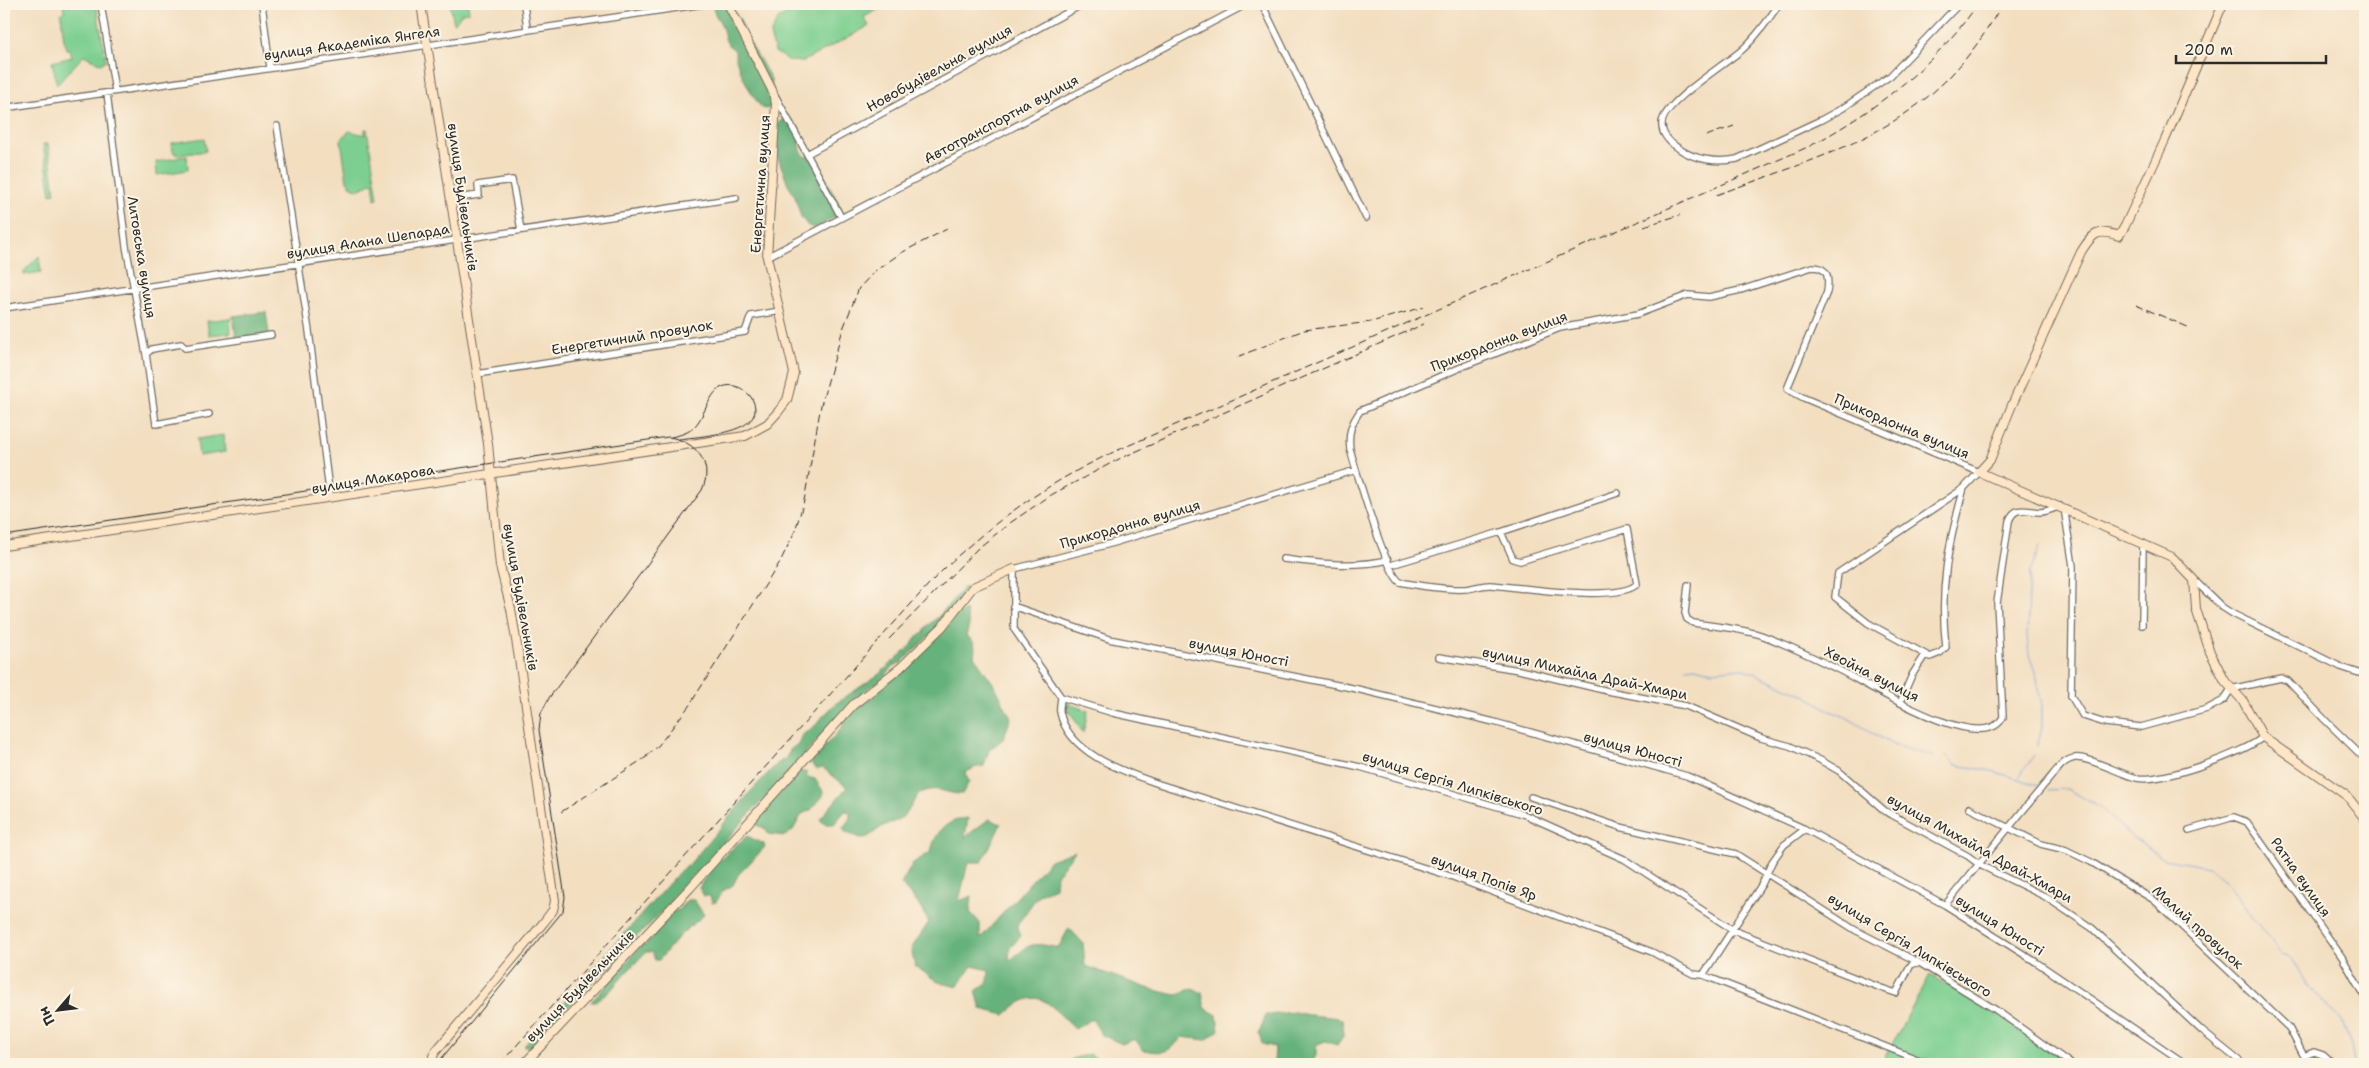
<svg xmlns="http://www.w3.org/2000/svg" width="2369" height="1068" font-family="'Shantell Sans',sans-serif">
<rect width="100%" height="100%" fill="#fcf5e5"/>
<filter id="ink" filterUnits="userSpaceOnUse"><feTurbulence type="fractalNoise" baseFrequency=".02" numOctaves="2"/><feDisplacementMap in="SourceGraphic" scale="10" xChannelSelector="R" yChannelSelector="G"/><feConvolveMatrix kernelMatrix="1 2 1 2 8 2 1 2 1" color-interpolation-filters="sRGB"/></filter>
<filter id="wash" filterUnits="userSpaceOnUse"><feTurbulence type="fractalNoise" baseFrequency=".0096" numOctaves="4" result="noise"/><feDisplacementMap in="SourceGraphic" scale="20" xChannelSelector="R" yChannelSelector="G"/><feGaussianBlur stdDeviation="1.12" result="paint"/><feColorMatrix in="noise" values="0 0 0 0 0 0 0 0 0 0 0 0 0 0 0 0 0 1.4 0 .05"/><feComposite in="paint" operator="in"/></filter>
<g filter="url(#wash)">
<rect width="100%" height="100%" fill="#f3dec0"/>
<!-- green -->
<path fill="#7dcf91" stroke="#547d5e" d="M63,4h33l10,56 -5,4 -17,-9 -27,30 -5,-23 20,-5 -2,-8h-4c-3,-12 -4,-24 -5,-36l3,-1z
M450,4h18l1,8 -7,1 -8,11z
M806,4h75l2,3 -19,10 5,9 -67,36 -13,-1 -14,-9 -5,-17 8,-16z
M365,129h2l11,69 -3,1 -2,-17 -13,7 -7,-1 -6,-7 -6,-41 8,-9 16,4z
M204,138l2,13 -28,4 -5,-3 -1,-9z
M43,144h5l7,49 -4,1z
M187,156l1,14 -31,5 -1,-13z
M39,256l2,16 -17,3v-4z
M230,318l1,15 -22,2 -2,-14z
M223,435l2,17 -26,4 -2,-17z
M1064,702l24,9 -5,22z
M1930,975l68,38 72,51h-189z"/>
<!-- forest -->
<path fill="#66b27b" stroke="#486e53" d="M716,4h11l14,17 2,10 28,48 2,27 -6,3 -5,-1c-9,-10 -28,-44 -27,-58 -13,-7 -9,-17 -15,-28 -4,-6 -6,-8 -7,-15z
M785,119l8,2c9,11 6,18 8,30l4,5 8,2c4,6 27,46 27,50 0,2 -2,5 -2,7l-23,13 -7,-2 -7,-9 -6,-21 -7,-11 -11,-31 1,-7 -5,-11 1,-8 6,-7z
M266,312l3,22 -33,4 -3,-22z
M964,587h3l-2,6 -25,32 -39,38 -7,3 -14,15 -26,17 -78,90c-18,16 -39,39 -54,58 -12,16 -28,29 -43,43 -3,2 -4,6 -6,9 -5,8 -13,16 -20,23 -10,12 -28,22 -33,36l-40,36 -39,45 -8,8h-9l157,-176 7,-4 63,-75 26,-27 9,-6 4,-8 9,-7 2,-7 15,-11 8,-10 14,-13 40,-27 34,-30 4,-8 8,-4 2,-6 12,-10z
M966,610l3,16 -3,10c9,5 10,10 8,20l21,30 16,32 -8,21 -14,11 -5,16 -8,1 -11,6 4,9 -7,12c-18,0 -24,-9 -43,-1 -6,8 -11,22 -21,27 -5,3 -13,4 -18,8 -17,13 -13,12 -34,5l-3,-5 7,-10v-6l-5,-1 -11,13h-10l-4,-5 27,-32 -24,-19 -6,1 -5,-4v-6l7,-3c5,-13 16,-18 23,-29 2,-3 3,-8 5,-11 8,-10 20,-15 30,-23 14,-14 30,-29 46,-41 4,-3 6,-8 9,-12 3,-2 7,-3 10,-6 7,-9 12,-20 24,-24z
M798,771l8,1 1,5 8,2 8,12v5l-12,14 -9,4 -9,16 -8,6 -17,-2 -2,-5 -12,-5 3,-7 8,-5v-3l22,-23z
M968,818l-3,19 24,-18 12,5 -19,38h-14l-9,39 13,-5 -2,16 10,11v16l70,-79 25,-9 -19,25 -1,11 -16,7 -22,31 4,11 -11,12 -1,13c22,-17 20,-20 49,-13l11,-20 14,15 2,23 65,23 26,6 17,-7 9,5 3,15 12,7 2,15 -13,10 -24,-3c-14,17 -19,16 -39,13l-8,-11 -13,5 -20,-9 -10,-16 -17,10c-27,-25 -36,-47 -70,-14l-24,-6 -5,-18 12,-9 1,-12 -17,-4 -15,21 -19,-5 -23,-16 -4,-17 18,-27 -11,-18 -17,-20 12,-21 18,-11c4,-20 15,-32 37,-34z
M747,836l17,8 1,3 -27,28 -5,10 -10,6 -7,11 -4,1 -2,-7h-6l-5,-8c11,-21 31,-38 48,-52z
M687,900h7l10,15 -24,20 -21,25h-4l-3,-8h-6c-12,12 -24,25 -35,38 -4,5 -11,7 -16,12h-4l50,-56 6,-2 23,-30 9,-5z
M1295,1012c16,5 31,3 47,7l2,16 -7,10 -12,-4 -9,4v11l-7,8 -35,-1 1,-16 -13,-3 -3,-12 7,-17z
M1089,1054l11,6 1,4h-33l4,-5z"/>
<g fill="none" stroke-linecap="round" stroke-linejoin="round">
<!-- stream -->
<path stroke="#6a9cd5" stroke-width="1" d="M1686,668l9,-1 17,4 30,-3 65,28 23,15 16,6 47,28 42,12
M2037,746l5,-18v-22l-5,-28 -8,-23 -2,-18 3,-65 10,-26
M1946,755l10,10 36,6 46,14
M2019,777l15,-22
M2048,790l19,-1 33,18 32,30 32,22 45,8 15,13 56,73 10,4 18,28 34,36 9,24 3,19"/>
</g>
</g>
<g filter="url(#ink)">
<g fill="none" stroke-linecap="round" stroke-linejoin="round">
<defs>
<path id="street" d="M101,4l14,87
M262,4l8,64
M524,4l3,25
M1262,4l104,214
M1779,4c-10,15 -22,32 -36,45 -17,15 -79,53 -81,74 -1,11 8,20 16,25 16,12 40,15 59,11l84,-39 22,-12 47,-32 69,-72
M107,93l19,153 20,108 10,70 53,-10
M776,97l65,120
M4,108l700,-104
M277,126l32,205 21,167
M807,154l276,-150
M450,199l29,-4 -1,-10 34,-5 9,50
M767,257l480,-253
M4,308l732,-110
M146,354l6,-5 29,-5 4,4 86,-13
M477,374l268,-42 6,-16 29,-5
M2067,510l-2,4 8,52 -2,130 12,20 22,7 36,4 66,-18 17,-9 7,-11 50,-11 7,3 37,39 40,39
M1501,532l12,27 7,2 107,-32 10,55c-18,19 -119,3 -146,1 -8,-1 -18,4 -26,4 -22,1 -44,-3 -65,-7 -14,-9 -44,-112 -50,-133 -2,-16 1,-25 10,-38l104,-45 96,-38 78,-14 50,-19 21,2 32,-7 71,-23c17,0 17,11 15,25l-40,97 17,9 175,74 -15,16 -126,85 -3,24 33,26 62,34 10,-4 6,-6c-7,-59 2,-102 18,-159
M1283,559c35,4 70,9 105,1
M1391,565l110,-33 117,-39
M2194,580l28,27 11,7 108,53 24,8
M1688,585l-3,28 2,6 6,4c22,3 46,5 68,12 27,10 54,23 80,36 26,13 142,87 162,46l-6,-114 12,-82c6,-16 17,-10 31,-9 6,0 13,-3 20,-6
M1013,606l96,33 248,50 137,33 193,54 118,53 140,76 91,57 150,102
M2142,625l1,-82
M1439,657l80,13 89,21 78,15 75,32 29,8 30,14 19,11 46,40 83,45 12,9 64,31 48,32 110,103 41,33
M1061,697c0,5 -2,11 -1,15 8,42 65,60 99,72l294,93 199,75 41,22 10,1 224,88
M1061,697l52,16 247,54 163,47 101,45 109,71 148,58 15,5 15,-28 7,-3
M1061,697l-47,-68v-60l92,-24 250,-75
M1902,698l10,-23 13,-20
M1531,797l89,30 116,27 119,76 63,32 78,48 75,54
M1969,808l72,36 25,6 25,12 63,38 135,128 15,28 10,-4 9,3 10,9
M2189,830l45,-13 13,5 95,135 23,41
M1945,905l99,-120c9,-9 17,-25 31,-27 13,-2 47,17 62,20 24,5 108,-25 126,-41
M1703,975l59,-91 10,-22 12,-17 21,-16"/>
<path id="secondary" d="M421,4l67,440 12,122 11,43 7,43 37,249 -2,9 -9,12 -108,129 -3,5v8
M2223,4l-58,136 -40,86 -6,10c-22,-8 -27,-2 -38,16l-69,153 -22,55 -11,12 193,85 22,23 2,29 14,43 15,29 18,20 20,36 84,59 18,23
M2364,4h1
M4,546l741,-110 22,-12 11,-12 9,-12 7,-27 -27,-116 9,-154 -4,-13 -44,-86
M524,1064l166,-176 163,-183 47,-37 42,-41 31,-40 41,-18"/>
</defs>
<!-- street casing -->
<use href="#street" stroke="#716a5f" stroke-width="8"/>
<!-- secondary casing -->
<use href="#secondary" stroke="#716a5f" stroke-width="10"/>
<!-- street -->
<use href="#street" stroke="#fff" stroke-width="5.5"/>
<!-- secondary -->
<use href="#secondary" stroke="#fee5c5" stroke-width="8"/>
<!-- tram -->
<path stroke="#2b2b2b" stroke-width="1" d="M671,437c9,-2 18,-4 24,-11 13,-14 15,-45 40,-40 7,2 12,6 16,11 22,37 -53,39 -72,42
M4,536l664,-99c26,3 47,26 34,53l-153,208 -8,15 -2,17 26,167 -2,14 -126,153"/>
<!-- rail -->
<path stroke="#2b2b2b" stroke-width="1" stroke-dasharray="8 4" stroke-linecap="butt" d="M1706,136l28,-10
M1716,195c123,-45 219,-67 286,-191
M1644,226l36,-11
M2136,305l54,23
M1237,357l67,-27 67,-8 53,-15
M889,639l88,-90 33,-26 41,-28 68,-36 305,-135
M646,756l12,-10 31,-40 91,-144 15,-31 9,-30 17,-96 22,-76 16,-41 16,-17 26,-18 46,-24
M561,812l90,-58
M500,1064l428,-479c55,-57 116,-101 188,-134l694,-305c66,-36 124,-80 168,-142"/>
</g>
</g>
<g text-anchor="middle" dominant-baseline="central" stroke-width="4" stroke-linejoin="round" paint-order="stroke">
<!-- street labels -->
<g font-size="14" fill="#2b2b2b" stroke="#fcf5e5">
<text transform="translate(352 43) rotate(-8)">вулиця Академіка Янгеля</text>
<text transform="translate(939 68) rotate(-29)">Новобудівельна вулиця</text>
<text transform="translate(1001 119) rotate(-28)">Автотранспортна вулиця</text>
<text transform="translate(760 184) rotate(-86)">Енергетична вулиця</text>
<text transform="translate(463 197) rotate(82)">вулиця Будівельників</text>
<text transform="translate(368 241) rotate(-9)">вулиця Алана Шепарда</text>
<text transform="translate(142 257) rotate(81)">Литовська вулиця</text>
<text transform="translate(632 337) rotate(-9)">Енергетичний провулок</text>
<text transform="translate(1499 341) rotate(-21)">Прикордонна вулиця</text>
<text transform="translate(1902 426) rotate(23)">Прикордонна вулиця</text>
<text transform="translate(373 479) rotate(-9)">вулиця Макарова</text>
<text transform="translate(1130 524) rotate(-16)">Прикордонна вулиця</text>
<text transform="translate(521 597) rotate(80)">вулиця Будівельників</text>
<text transform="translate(1239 652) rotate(11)">вулиця Юності</text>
<text transform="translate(1585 673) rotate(12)">вулиця Михайла Драй-Хмари</text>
<text transform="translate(1872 674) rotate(27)">Хвойна вулиця</text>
<text transform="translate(1633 749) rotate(15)">вулиця Юності</text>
<text transform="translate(1453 783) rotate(17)">вулиця Сергія Липківського</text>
<text transform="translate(1980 848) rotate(29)">вулиця Михайла Драй-Хмари</text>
<text transform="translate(1484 877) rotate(20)">вулиця Попів Яр</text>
<text transform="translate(2301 877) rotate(55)">Ратна вулиця</text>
<text transform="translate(2000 925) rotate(32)">вулиця Юності</text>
<text transform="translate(2198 927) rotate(42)">Малий провулок</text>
<text transform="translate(1910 945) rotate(31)">вулиця Сергія Липківського</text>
<text transform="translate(580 986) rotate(-46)">вулиця Будівельників</text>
</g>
</g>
<!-- margin -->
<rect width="2369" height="1068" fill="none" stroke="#fcf5e5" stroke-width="20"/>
<!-- north arrow -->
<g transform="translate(58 1010) rotate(242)" stroke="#fcf5e5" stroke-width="4" paint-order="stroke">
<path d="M0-4L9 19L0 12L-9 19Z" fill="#2b2b2b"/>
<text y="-8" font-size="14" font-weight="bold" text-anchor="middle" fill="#2b2b2b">Пн</text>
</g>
<!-- scale -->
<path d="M2176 55v8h150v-8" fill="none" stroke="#2b2b2b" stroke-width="2.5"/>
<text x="2184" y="55" font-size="15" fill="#2b2b2b" stroke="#fcf5e5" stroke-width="4" paint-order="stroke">200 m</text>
</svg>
